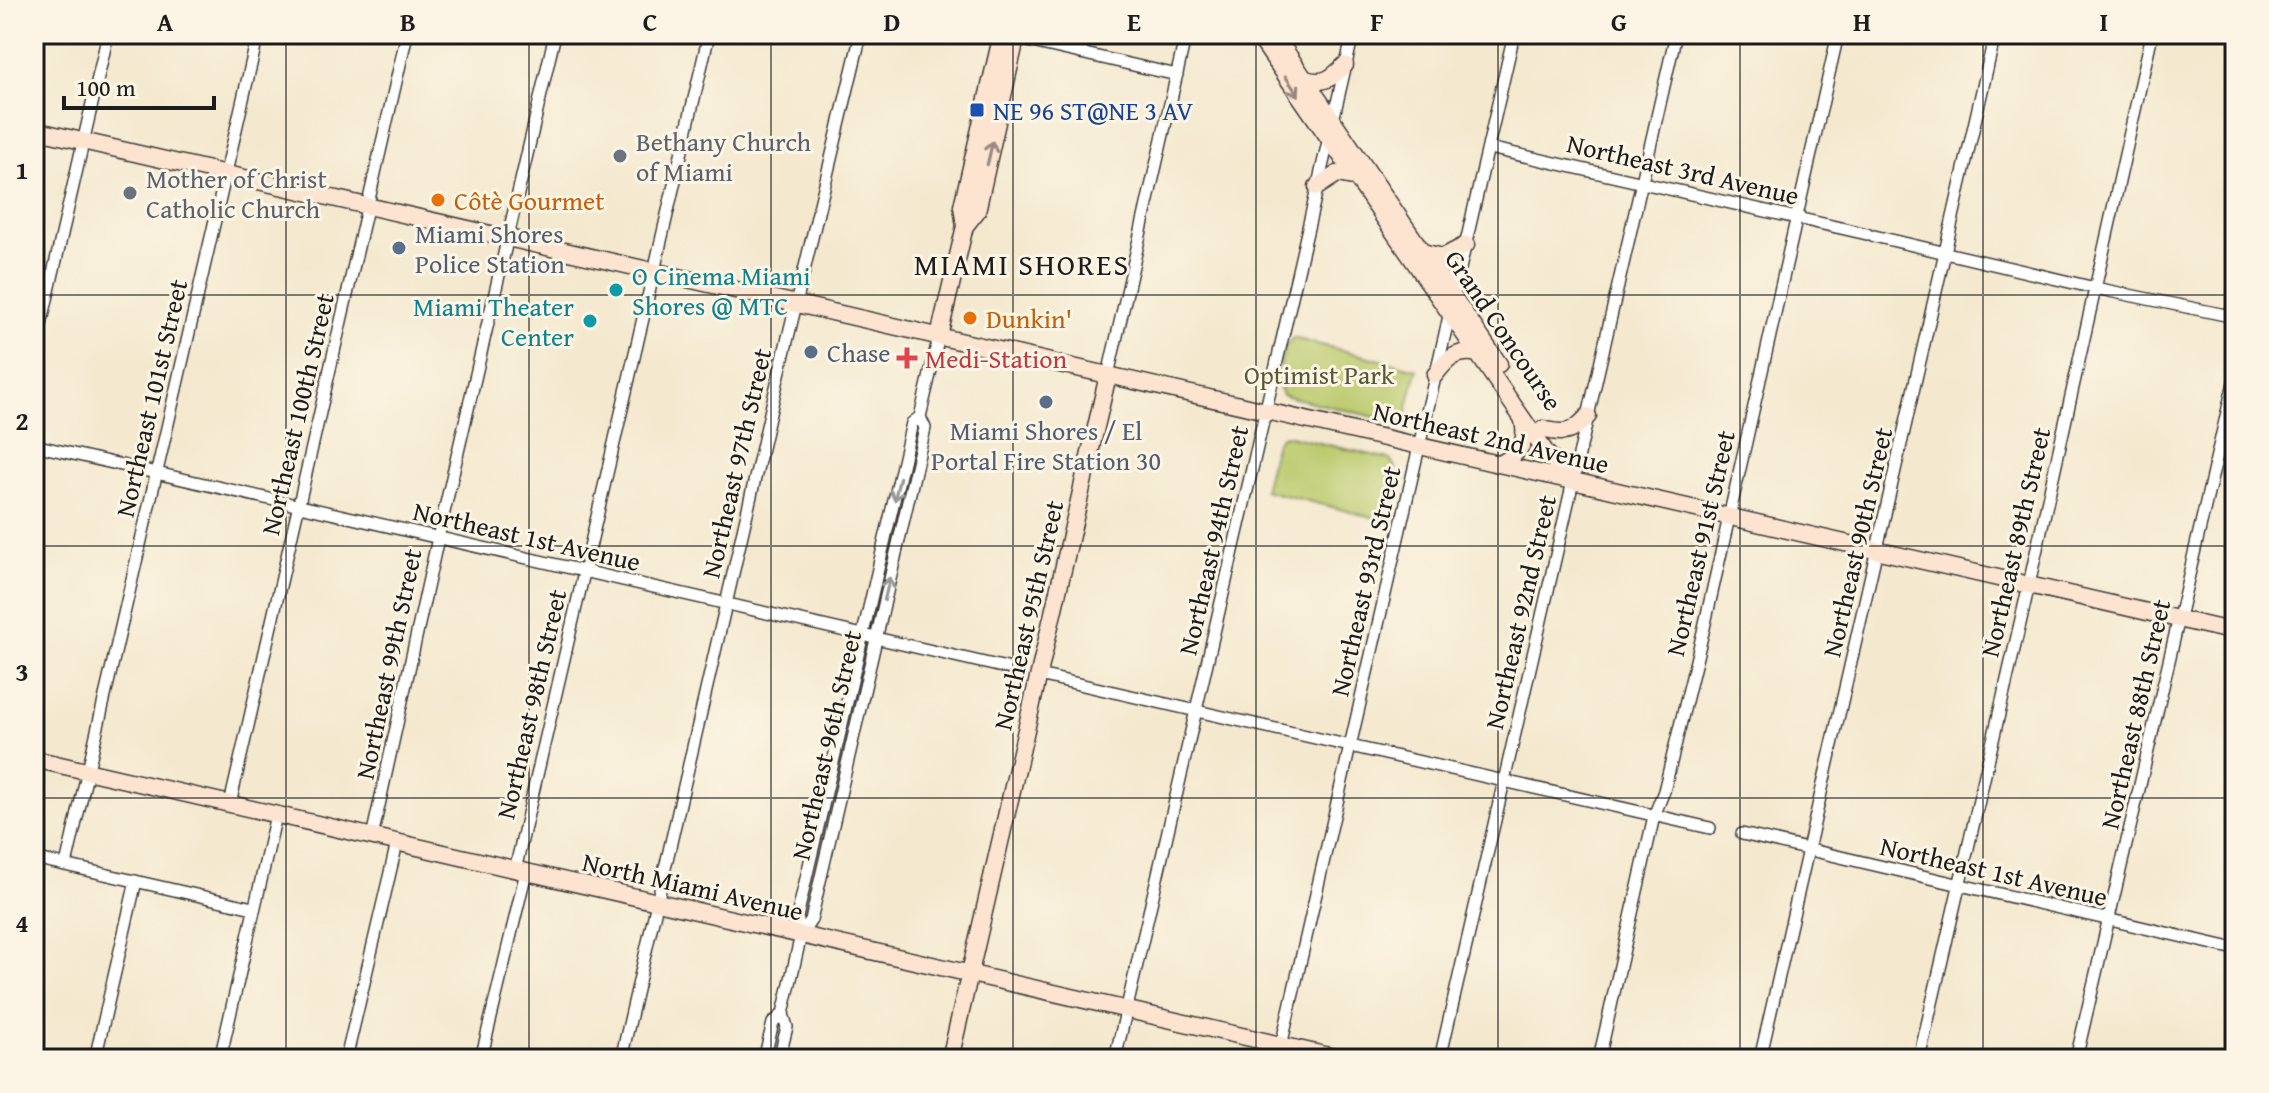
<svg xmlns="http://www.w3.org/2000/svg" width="2269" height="1093" font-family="'Gentium Book Plus',serif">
<rect width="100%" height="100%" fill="#fcf5e5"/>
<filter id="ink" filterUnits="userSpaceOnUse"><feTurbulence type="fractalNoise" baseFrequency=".0125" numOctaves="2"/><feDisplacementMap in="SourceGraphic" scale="16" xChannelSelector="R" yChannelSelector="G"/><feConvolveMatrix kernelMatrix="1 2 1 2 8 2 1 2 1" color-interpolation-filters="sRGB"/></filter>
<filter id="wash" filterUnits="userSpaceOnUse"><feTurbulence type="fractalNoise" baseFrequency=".006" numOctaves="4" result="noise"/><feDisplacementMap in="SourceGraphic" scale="32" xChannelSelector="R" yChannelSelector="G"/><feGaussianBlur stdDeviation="1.8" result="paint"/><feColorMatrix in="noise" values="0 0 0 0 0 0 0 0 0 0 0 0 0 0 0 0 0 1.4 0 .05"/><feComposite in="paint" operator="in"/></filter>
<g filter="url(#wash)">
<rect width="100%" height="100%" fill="#f4e9cf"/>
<!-- green -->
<path fill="#bbca6d" stroke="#6c7344" stroke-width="2" d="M1293,338l124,31 -13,55 -122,-29c-7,-14 -1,-48 11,-57z
M1285,435l104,24 7,9 -13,52 -119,-30 12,-47 4,-6z"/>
</g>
<g filter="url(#ink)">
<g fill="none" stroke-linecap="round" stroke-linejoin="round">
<defs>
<path id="street" d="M1010,37l167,38
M1489,148l378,86
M1874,236l221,52 140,29
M34,356l74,-322
M1108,375l78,-341
M34,445l977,224
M1039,675l671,153
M230,804l177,-770
M1742,834l493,115
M372,837l66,-299 117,-504
M34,858l219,50
M66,865l192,-831
M515,870l194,-836
M801,935l-4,-18 115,-494 8,-6 19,-81
M95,1059l41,-178
M220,1059l56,-244
M346,1059l51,-216
M481,1059l45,-187
M621,1059l156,-676 84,-349
M764,1059l9,-36 10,-9
M779,1059l8,-32 -4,-13 18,-79 10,-15 114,-492 -5,-11
M1115,1059l238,-1025
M1278,1059l236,-1025
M1440,1059l236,-1025
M1599,1059l55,-243 10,-25 40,-163 134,-594
M1760,1059l235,-1025
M1919,1059l106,-457 127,-568
M2076,1059l159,-681"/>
<path id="secondary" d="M1257,34l290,420 25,25
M1274,34l225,330
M1305,79c19,6 27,-1 40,-14
M34,130l2201,502
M1317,187l20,-13 21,4
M965,226l12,-15 40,-177
M1422,252l21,5 23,-12
M939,336l26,-110 -3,-20 40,-172
M1435,375c12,-16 22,-26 43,-21
M1543,429c21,6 30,4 45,-13
M1500,464c19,-10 28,-21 23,-43
M34,759l1308,300
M950,1059l158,-684
M2234,1059l1,-3"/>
</defs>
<!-- street casing -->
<use href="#street" stroke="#3c3b37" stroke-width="14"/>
<!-- secondary casing -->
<use href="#secondary" stroke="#3c3b37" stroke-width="19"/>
<!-- street -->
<use href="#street" stroke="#fff" stroke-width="11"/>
<!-- secondary -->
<use href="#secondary" stroke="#fde4d0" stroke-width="16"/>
</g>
<!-- one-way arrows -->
<defs><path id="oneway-shaft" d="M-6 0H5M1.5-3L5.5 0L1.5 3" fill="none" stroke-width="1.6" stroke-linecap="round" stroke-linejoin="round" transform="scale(2)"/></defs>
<g stroke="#988a7f">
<use href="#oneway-shaft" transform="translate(1292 86) rotate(56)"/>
<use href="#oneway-shaft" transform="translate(990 153) rotate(-77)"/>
</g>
<g stroke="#999">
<use href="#oneway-shaft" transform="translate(897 489) rotate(103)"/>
<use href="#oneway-shaft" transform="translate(887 589) rotate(-77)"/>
</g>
</g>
<!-- grid -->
<path fill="none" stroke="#1c1c1c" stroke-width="2" stroke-opacity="0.55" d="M286,34v1025M529,34v1025M771,34v1025M1013,34v1025M1256,34v1025M1498,34v1025M1740,34v1025M1983,34v1025M34,295h2201M34,546h2201M34,798h2201"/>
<!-- markers -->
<rect fill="#1a4fb4" stroke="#fcf5e5" stroke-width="3" x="969" y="102" width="16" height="16" rx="4"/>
<g fill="#6b7280" stroke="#fcf5e5" stroke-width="3">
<circle cx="620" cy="156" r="8"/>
<circle cx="130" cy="193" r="8"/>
</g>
<g fill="#e8710a" stroke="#fcf5e5" stroke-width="3">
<circle cx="438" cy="200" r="8"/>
<circle cx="970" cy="318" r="8"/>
</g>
<g fill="#5c6f8a" stroke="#fcf5e5" stroke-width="3">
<circle cx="399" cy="248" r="8"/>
<circle cx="811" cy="352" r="8"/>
<circle cx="1046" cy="402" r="8"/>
</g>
<g fill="#0f9aa8" stroke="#fcf5e5" stroke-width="3">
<circle cx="616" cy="290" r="8"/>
<circle cx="590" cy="321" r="8"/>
</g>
<path fill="#e0444e" stroke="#fcf5e5" stroke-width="3" d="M903 346h8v8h8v8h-8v8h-8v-8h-8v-8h8z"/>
<g text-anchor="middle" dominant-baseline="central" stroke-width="6" stroke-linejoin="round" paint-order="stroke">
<!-- transit labels -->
<g font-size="26" fill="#164399" stroke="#fcf5e5" text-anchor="start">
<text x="993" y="110">NE 96 ST@NE 3 AV</text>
</g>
<!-- worship labels -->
<g font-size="26" fill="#5b616d" stroke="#fcf5e5" text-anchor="start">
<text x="636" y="141">Bethany Church<tspan x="636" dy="30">of Miami</tspan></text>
<text x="146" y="178">Mother of Christ<tspan x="146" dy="30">Catholic Church</tspan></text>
</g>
<!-- street labels -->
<g font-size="26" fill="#1c1c1c" stroke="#fcf5e5">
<text transform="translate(1683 169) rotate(13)">Northeast 3rd Avenue</text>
<text transform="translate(1504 330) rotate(56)">Grand Concourse</text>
<text transform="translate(151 398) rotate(-77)">Northeast 101st Street</text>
<text transform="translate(297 414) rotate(-77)">Northeast 100th Street</text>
<text transform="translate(1491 437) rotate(13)">Northeast 2nd Avenue</text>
<text transform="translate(736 463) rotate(-77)">Northeast 97th Street</text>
<text transform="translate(527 536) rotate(13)">Northeast 1st Avenue</text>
<text transform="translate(1213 540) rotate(-77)">Northeast 94th Street</text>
<text transform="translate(1857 542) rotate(-77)">Northeast 90th Street</text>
<text transform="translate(2015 542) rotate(-77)">Northeast 89th Street</text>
<text transform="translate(1700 543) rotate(-77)">Northeast 91st Street</text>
<text transform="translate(1365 581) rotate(-77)">Northeast 93rd Street</text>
<text transform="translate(1520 612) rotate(-77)">Northeast 92nd Street</text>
<text transform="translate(1028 615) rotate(-77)">Northeast 95th Street</text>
<text transform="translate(388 664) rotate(-78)">Northeast 99th Street</text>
<text transform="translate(531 704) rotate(-77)">Northeast 98th Street</text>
<text transform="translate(2135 714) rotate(-77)">Northeast 88th Street</text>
<text transform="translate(826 745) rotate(-77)">Northeast 96th Street</text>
<text transform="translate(1994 871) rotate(13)">Northeast 1st Avenue</text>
<text transform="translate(693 886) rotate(13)">North Miami Avenue</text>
</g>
<!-- food labels -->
<g font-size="26" fill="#c56008" stroke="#fcf5e5" text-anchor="start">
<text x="454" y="200">Côtè Gourmet</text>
<text x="986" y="318">Dunkin'</text>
</g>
<!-- service labels -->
<g font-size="26" fill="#4e5e75" stroke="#fcf5e5" text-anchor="start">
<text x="415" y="233">Miami Shores<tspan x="415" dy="30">Police Station</tspan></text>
<text x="827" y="352">Chase</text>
<text x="1046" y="430" text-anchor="middle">Miami Shores / El<tspan x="1046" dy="30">Portal Fire Station 30</tspan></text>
</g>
<!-- culture labels -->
<g font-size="26" fill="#0d838f" stroke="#fcf5e5" text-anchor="start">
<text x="632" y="275">O Cinema Miami<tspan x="632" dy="30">Shores @ MTC</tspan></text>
<text x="574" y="306" text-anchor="end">Miami Theater<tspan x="574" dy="30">Center</tspan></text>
</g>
<!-- health labels -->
<g font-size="26" fill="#be3a42" stroke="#fcf5e5" text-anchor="start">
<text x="925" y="358">Medi-Station</text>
</g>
<!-- park labels -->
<g font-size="26" fill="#545938" stroke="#fcf5e5">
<text x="1319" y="374">Optimist Park</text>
</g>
<!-- quarter labels -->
<g font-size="30" letter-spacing="2" fill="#1c1c1c" stroke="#fcf5e5">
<text x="1022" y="264">MIAMI SHORES</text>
</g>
</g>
<!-- margin -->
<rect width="2269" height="1093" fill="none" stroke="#fcf5e5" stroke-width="88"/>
<!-- scale -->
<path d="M64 96v12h150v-12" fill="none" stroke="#1c1c1c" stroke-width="4"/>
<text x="76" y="96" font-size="24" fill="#1c1c1c" stroke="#fcf5e5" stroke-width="6" paint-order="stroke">100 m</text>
<rect x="44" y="44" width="2181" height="1005" fill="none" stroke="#1c1c1c" stroke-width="3"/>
<g font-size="26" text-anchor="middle" font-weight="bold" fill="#1c1c1c">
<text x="165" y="31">A</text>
<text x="408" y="31">B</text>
<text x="650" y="31">C</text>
<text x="892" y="31">D</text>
<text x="1134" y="31">E</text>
<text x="1377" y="31">F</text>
<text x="1619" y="31">G</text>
<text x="1862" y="31">H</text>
<text x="2104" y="31">I</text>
<text x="22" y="179">1</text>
<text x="22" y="430">2</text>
<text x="22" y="681">3</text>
<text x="22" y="932">4</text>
</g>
</svg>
